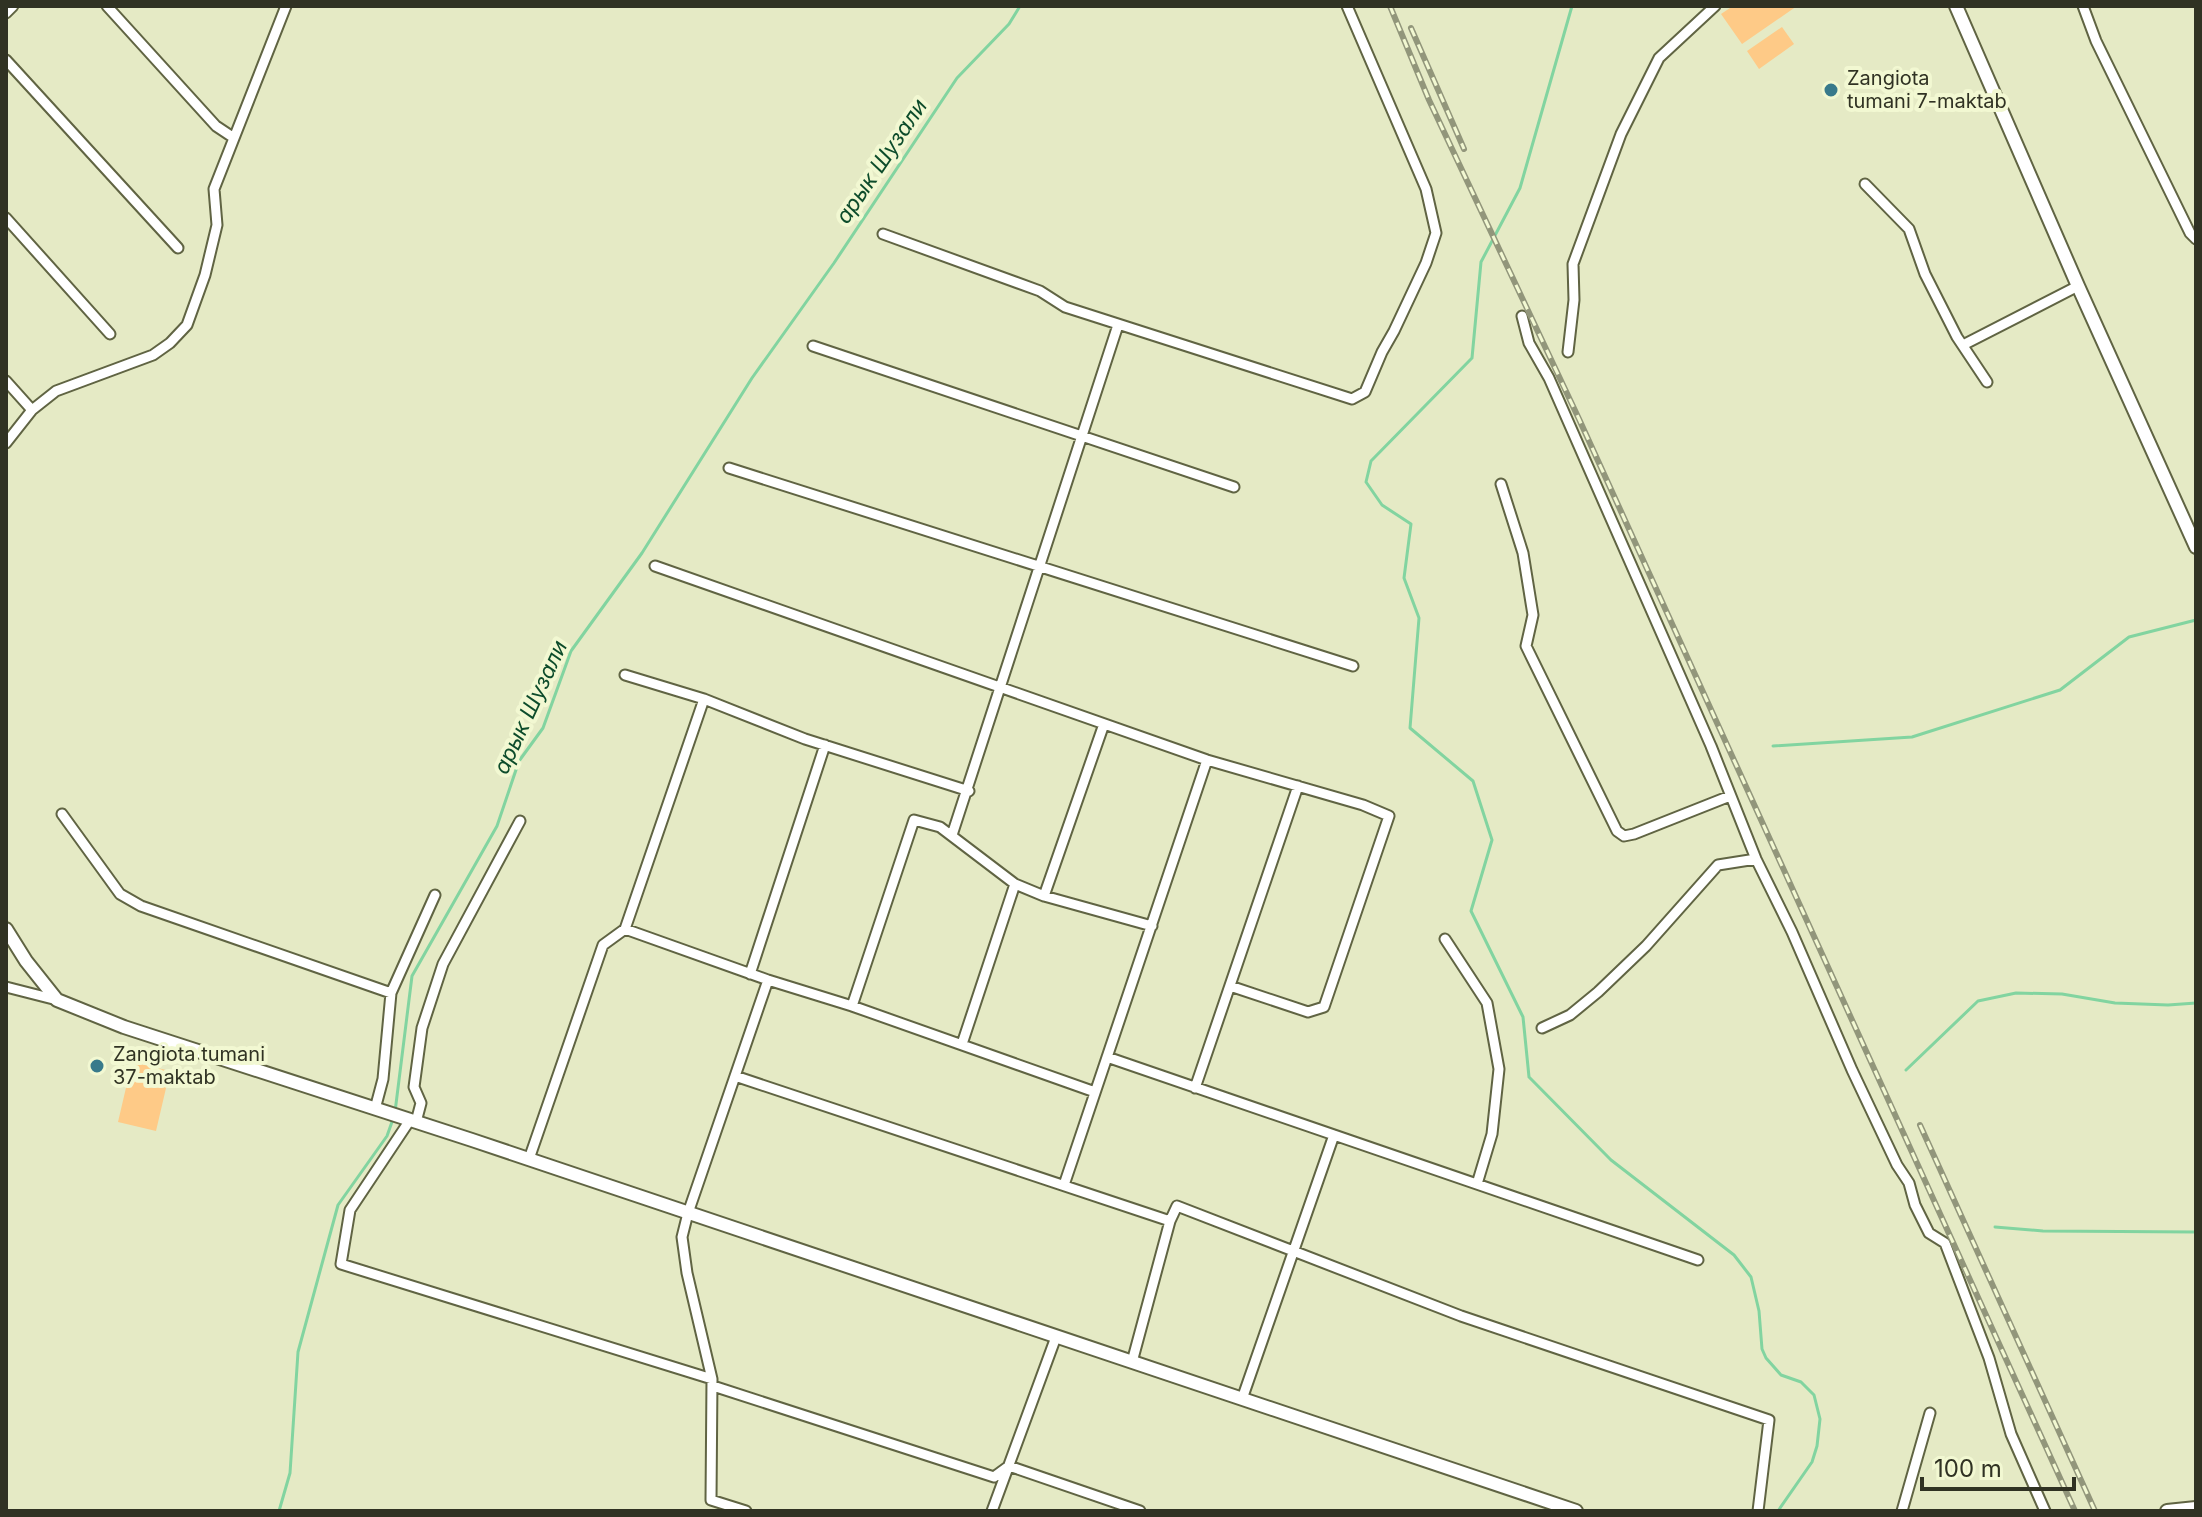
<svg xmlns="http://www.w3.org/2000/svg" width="2202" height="1517" font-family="Inter,sans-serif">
<rect width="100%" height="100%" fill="#e5eac5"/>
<!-- green -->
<path fill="#feca87" d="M1733,6h64l-55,38 -21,-30z
M1782,27l12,17 -35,25 -12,-18z
M132,1062l38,9 -14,60 -38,-9z"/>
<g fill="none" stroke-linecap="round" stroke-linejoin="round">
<!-- stream -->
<path stroke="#82d4a0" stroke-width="3" d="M1572,6l-52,182 -39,74 -9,96 -101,103 -5,21 16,23 29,19 -7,54 15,40 -9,110 63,53 19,59 -21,71 52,106 6,60 82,83 123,95 17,22 8,34 3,38 4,9 15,17 20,7 13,13 6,24 -3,27 -5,16 -34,49
M1773,746l139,-9 148,-47 69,-53 67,-17
M1906,1070l72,-69 38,-8 46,1 53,9 53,2 28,-2
M395,1112l17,-136 85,-150 22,-65 24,-33 28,-77 71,-98 110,-175 82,-115 123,-185 52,-54 11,-18
M1995,1227l48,4 153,1
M279,1511l11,-38 8,-121 40,-147 49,-69 6,-17"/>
<defs>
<path id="street" d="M107,6l109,120 18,12
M2083,6l13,35 94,192 6,6
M6,13l7,-7
M6,60l172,188
M1865,184l44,45 16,45 32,63 30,45
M6,218l104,116
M883,234l157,57 25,16 287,92 13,-7 17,-40 12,-21 32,-68 10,-30 -10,-44 -79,-183
M1522,316l7,27 20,35 162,368 45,113 36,73 60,138 45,95 12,18 6,22 14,28 16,10 44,115 22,76 34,77
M1963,345l115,-59
M813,346l421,141
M1568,352l6,-52 -1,-36 48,-130 38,-76 56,-52
M6,381l26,29
M6,443l26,-33 24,-19 97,-36 17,-12 17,-18 18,-50 12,-50 -3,-36 72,-183
M729,468l624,198
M1501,484l22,69 10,62 -7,31 91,185 7,5 10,-2 96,-38
M655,566l552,194 156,45 26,11 -65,191 -16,5 -78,-26
M625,675l79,24 101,40 164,52
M62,814l58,80 21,12 250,87
M952,835l166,-510
M1044,896l60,-172
M625,929l143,51 84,26 243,86
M1445,939l42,64 12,66 -7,65 -15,50
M750,974l75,-229
M6,987l51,13
M852,1006l62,-186 26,7 75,57 29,12 108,30
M1542,1028l28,-13 28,-23 48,-46 72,-81 38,-6
M962,1044l53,-160
M1107,1057l591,203
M735,1076l435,145
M1195,1088l103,-302
M375,1109l8,-30 8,-86 44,-98
M410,1120l-60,90 -9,54 371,115
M416,1122l5,-19 -7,-16 8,-59 21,-64 77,-143
M529,1159l74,-214 22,-16 79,-230
M1064,1185l143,-425
M1132,1362l38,-141 7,-15 284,110 308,104 -11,91
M713,1386l281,91 15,-11 131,45
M1242,1399l92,-264
M746,1511l-35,-11 1,-121 -25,-106 -5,-36 6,-24 80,-233
M992,1511l64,-174
M1902,1511l28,-98"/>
<path id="secondary" d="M1956,6l122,280 118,261
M6,929l20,32 31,39 67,27 348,113 1104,371
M2167,1511l29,-3"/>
</defs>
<!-- street casing -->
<use href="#street" stroke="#606443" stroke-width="13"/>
<!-- secondary casing -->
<use href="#secondary" stroke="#606443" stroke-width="16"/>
<!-- street -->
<use href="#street" stroke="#fff" stroke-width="9"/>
<!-- secondary -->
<use href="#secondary" stroke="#fff" stroke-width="12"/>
<defs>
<path id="rail" d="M1390,6l39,94 150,319 496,1092
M1411,28l53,121
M1920,1125l175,386"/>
</defs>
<!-- rail casing -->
<use href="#rail" stroke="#92967b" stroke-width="6"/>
<!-- rail -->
<use href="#rail" stroke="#f2f8d2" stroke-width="3" stroke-dasharray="9" stroke-linecap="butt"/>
</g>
<!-- markers -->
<g fill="#387a8b" stroke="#f2f8d2" stroke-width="3">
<circle cx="1831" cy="90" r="8"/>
<circle cx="97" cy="1066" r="8"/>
</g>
<g text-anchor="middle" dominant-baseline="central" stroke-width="8" stroke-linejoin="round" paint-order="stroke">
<!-- poi labels -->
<g font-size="20" fill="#303223" stroke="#f2f8d2" text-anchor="start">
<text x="1847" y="78">Zangiota<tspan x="1847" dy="23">tumani 7-maktab</tspan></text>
<text x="113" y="1054">Zangiota tumani<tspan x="113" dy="23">37-maktab</tspan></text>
</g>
<!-- water labels -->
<g font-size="22" font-style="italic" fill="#0d4c2b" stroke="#f2f8d2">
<text transform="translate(881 161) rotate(-56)">арык Шузали</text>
<text transform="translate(530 707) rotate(-65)">арык Шузали</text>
</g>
</g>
<!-- border -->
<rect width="2202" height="1517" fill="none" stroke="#303223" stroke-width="16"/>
<!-- scale -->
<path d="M1922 1477v12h152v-12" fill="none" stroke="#303223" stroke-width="4"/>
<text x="1934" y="1477" font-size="24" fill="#303223" stroke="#f2f8d2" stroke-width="6" paint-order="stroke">100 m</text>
</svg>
